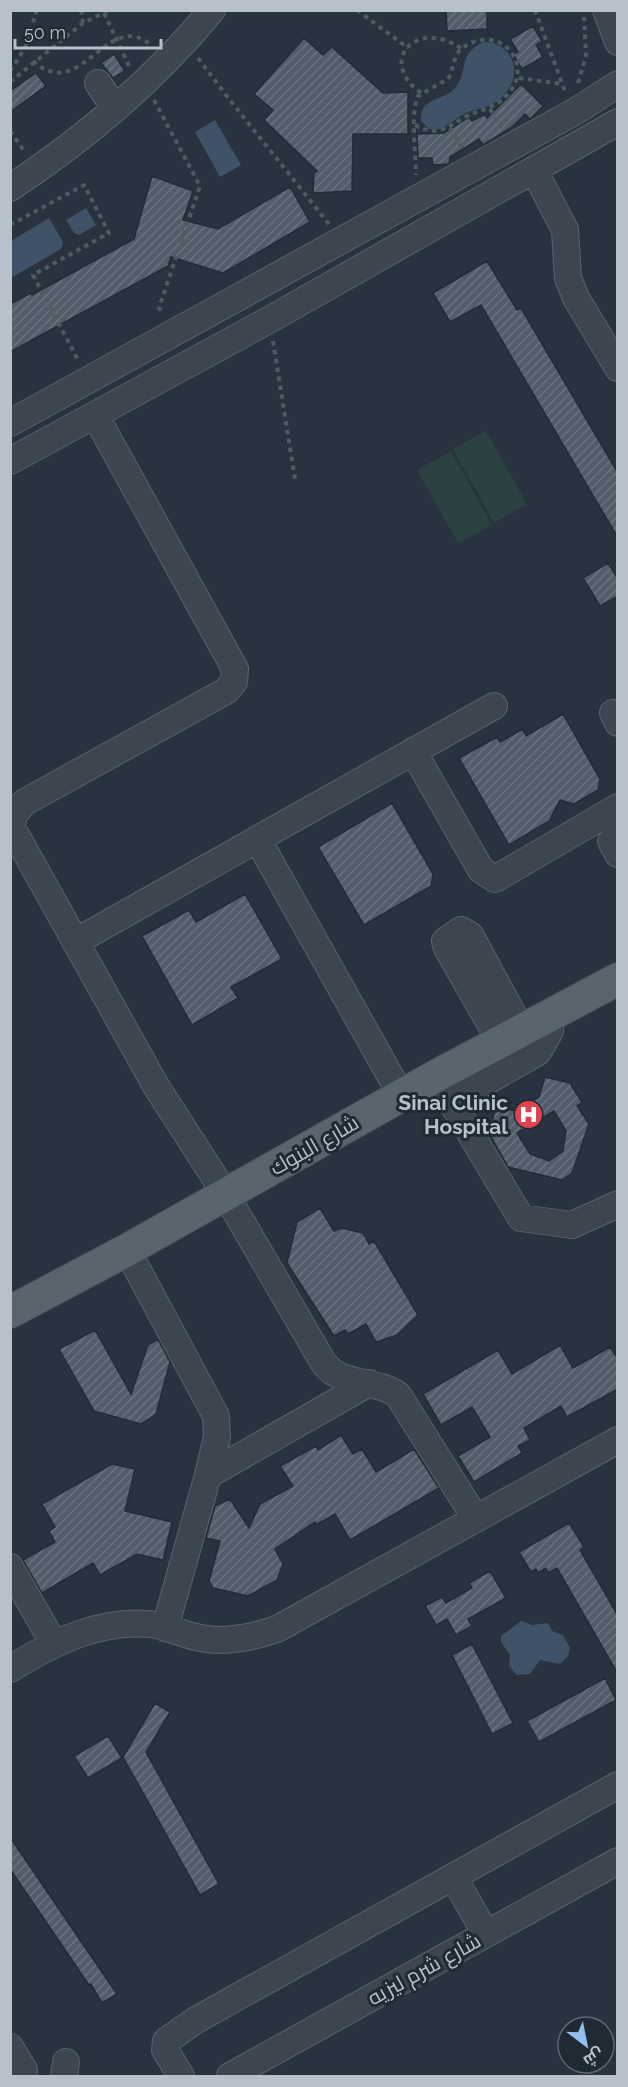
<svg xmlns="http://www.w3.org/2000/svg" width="628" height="2087" font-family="Raleway,Cairo,sans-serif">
<defs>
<pattern id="building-hatch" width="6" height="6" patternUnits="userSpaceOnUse" patternTransform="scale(1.5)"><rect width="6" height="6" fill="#515e6a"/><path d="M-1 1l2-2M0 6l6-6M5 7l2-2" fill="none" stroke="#68737e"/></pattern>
</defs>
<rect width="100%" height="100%" fill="#28333f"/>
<!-- grass -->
<path fill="#2b4142" d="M486,431l41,73 -33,19 -41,-74z
M451,451l41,74 -34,18 -41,-73z"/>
<!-- water -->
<path fill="#3f5267" d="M483,42c11,0 18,3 25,11 15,19 1,45 -20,53 -7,3 -15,3 -22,7 -13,6 -22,19 -37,16l-8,-8c-2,-25 23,-19 34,-33 15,-19 1,-32 28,-46z
M215,120l26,45 -21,12 -25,-45z
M86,208l10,17 -17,10 -5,-2 -8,-13z
M49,218l14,24 -2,7 -50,29v-37z
M521,1621l11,4 16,-2 4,8 11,4 7,13 -2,8 -8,8 -20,-4 -10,14 -13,1 -8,-9 1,-11 -9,-13v-6z"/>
<!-- building -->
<path fill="url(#building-hatch)" stroke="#222c37" stroke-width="1.5" fill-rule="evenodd" d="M446,10h41v19l-40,2z
M533,26l9,15 -6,4 7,12 -21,12 -9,-15 5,-2 -8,-13z
M304,38l19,17 9,-8 51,46 25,-1v42h-55l-1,57 -39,2 1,-20 3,-2 -53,-51 9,-10 -19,-16z
M114,54l11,17 -12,7 -12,-15z
M36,73l10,13 -36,26v-21z
M521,84l22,22 -13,13 -5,-5 -13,13 -29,18 -4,-6 -29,18 -1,7 -16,1 -1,-7h-14l-1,-24 27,-1 25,-16 3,4 13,-7 2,4z
M152,176l41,15 -10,29 35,9 72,-42 20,35 -87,51 -52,-16 -3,9 -158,86v-48l21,-11 1,2 102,-56z
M487,261l30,49 4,-2 97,165v65l-137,-233 -31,17 -17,-29z
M608,563l10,16v17l-18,10 -17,-28z
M563,714l37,65 -2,11 -24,14 -14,-4 -11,21 -40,24 -50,-87 38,-21 3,5 23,-13 3,7z
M392,803l41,71 -2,12 -67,39 -46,-78z
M245,894l37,65 -51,28 7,11 -46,27 -50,-89 47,-26 7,12z
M545,1077l25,6 12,19 -5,4 12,18 -17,49 -10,7 -54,-13 -19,-34 7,-26 20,4 23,-14zM554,1111l12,20 -3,20 -14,10 -19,-7 -13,-21z
M320,1208l14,23 8,-3 21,5 6,11 5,-3 44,74 -21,20 -21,7 -10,-18 -18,10 -3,-4 -11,6 -47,-73 10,-41z
M95,1330l36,64 17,-49 10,-6 12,23 -14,52 -15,10 -47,-13 -35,-62z
M560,1345l13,23 37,-21 8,12v30l-51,28 -6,-11 -37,22 6,12 -12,6 4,7 -48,29 -16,-26 32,-19 -18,-30 -31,18 -18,-31 75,-44 14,24z
M341,1435l12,19 9,-5 14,23 38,-23 25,39 -89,52 -15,-26 -19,11 -1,-3 -40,27 8,15 -6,16 -29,16 -35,-8 -4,-7 11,-40 -14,-3 9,-32 15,-7 19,29 11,-24 33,-18 -13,-20 36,-20 2,4z
M112,1464l23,5 -10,42 47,11 -9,38 -26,-6 -37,21 -7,-12 -51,30 -19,-33 32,-18 -6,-11 6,-4 -13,-23z
M569,1523l15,24 -4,3 38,66v58l-61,-106 -9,5 -2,-5 -8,5 -2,-4 -5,3 -12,-20z
M490,1571l16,27 -38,21 4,7 -16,9 -9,-16 -11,6 -11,-19 17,-9 4,6 26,-15 -3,-5z
M472,1644l41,79 -21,11 -40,-79z
M605,1678l11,22 -77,42 -12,-21z
M155,1703l15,9 -24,40 73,132 -19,11 -77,-138z
M108,1736l14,22 -34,20 -14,-22z
M10,1837l70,103 37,54 -15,9 -11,-19 -2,1 -79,-116z"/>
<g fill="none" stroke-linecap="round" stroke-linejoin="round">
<defs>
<path id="minor" d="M606,10l12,32
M98,83l17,26
M534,170l31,60 3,48 8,20 42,70
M10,188c76,-50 144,-108 202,-178
M95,415l140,254 -1,13 -8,9 -201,111 -10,11 -4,13 145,260 70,109 97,167c19,26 51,16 75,33l78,124
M10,423l566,-312 42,-27
M10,461l259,-141 349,-198
M613,713l5,10
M413,751l68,119 14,9 123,-72
M618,833l-7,8 7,13
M258,840l143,255
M75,942l419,-236
M500,1041l-53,-93 -2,-7 16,-11 9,5 51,94
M436,1076l85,142 51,7 46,-21
M436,1076l34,15 68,-39 12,-21 -7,-14
M127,1250l89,166 1,21 -9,38
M10,1567l44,77
M165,1628l43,-153 161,-92
M10,1669c44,-27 93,-52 147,-44 13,3 26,9 39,12 27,7 55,1 81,-8l341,-189
M454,1878l32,56
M10,2047l14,23 -12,6
M64,2076l2,-14
M181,2076l-16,-26 1,-9 30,-21 422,-235
M230,2076l388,-215"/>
<path id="major" d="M10,1312l117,-62 309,-174 182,-97"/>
</defs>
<!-- minor casing -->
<use href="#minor" stroke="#5a636d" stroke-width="28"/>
<!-- major casing -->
<use href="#major" stroke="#454e59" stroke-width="34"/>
<!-- path -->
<path stroke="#4a5e5f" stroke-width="4" stroke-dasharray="4.5 4.5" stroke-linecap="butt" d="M81,10l2,13
M357,10l51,38
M535,10l31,84
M104,13l25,53
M198,58l31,41 100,125
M33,61c49,44 74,-55 119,-15
M10,71l15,-23 12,-38
M519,78l43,6
M10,82l73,-59 26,-13
M578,83l8,-27 -2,-39
M421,93c-45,-32 -4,-76 41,-44
M154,100l46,86 -41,122 5,6
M490,109l12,20
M415,125c21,12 32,3 50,-8 15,-8 29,-8 41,-21 32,-31 -8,-76 -45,-47 -8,7 -7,21 -13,30l-30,17c-8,17 -2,59 -2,79
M450,128l14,23
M10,131l15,21
M10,225l74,-40 25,48 -76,42 46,87
M273,341l22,138"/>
<!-- minor -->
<use href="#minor" stroke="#3c4550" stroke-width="26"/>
<!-- major -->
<use href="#major" stroke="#5a646f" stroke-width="32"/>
</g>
<!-- icons -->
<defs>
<symbol id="hospital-disc" viewBox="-11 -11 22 22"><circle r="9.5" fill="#e0444e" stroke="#202a35"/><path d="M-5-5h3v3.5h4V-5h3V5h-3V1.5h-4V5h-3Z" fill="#fff"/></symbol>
</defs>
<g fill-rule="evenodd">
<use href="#hospital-disc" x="512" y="1098" width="33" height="33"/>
</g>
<g text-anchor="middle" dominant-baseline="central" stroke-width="6" stroke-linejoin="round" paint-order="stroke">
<!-- poi labels -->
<g font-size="21" font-weight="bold" fill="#b8c0ca" stroke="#202a35" text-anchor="end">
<text x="508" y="1102">Sinai Clinic<tspan x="508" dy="24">Hospital</tspan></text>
</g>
<!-- street labels -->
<g font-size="21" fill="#b8c0ca" stroke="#202a35">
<text transform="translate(314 1145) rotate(-30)">شارع البنوك</text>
<text transform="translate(424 1969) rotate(-29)">شارع شرم ليزيه</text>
</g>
</g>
<!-- border -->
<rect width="628" height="2087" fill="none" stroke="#b8c0ca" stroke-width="24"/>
<!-- north arrow -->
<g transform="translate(586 2045) rotate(148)"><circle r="28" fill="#202a35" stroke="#5d6671" stroke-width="1.5"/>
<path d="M0-4.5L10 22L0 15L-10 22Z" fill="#96bff1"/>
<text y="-9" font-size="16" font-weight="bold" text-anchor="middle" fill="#b8c0ca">ش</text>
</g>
<!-- scale -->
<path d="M15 39v9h146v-9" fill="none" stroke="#b8c0ca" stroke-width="3"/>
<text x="24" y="39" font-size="18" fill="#b8c0ca" stroke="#202a35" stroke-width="4.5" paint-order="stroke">50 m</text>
</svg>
